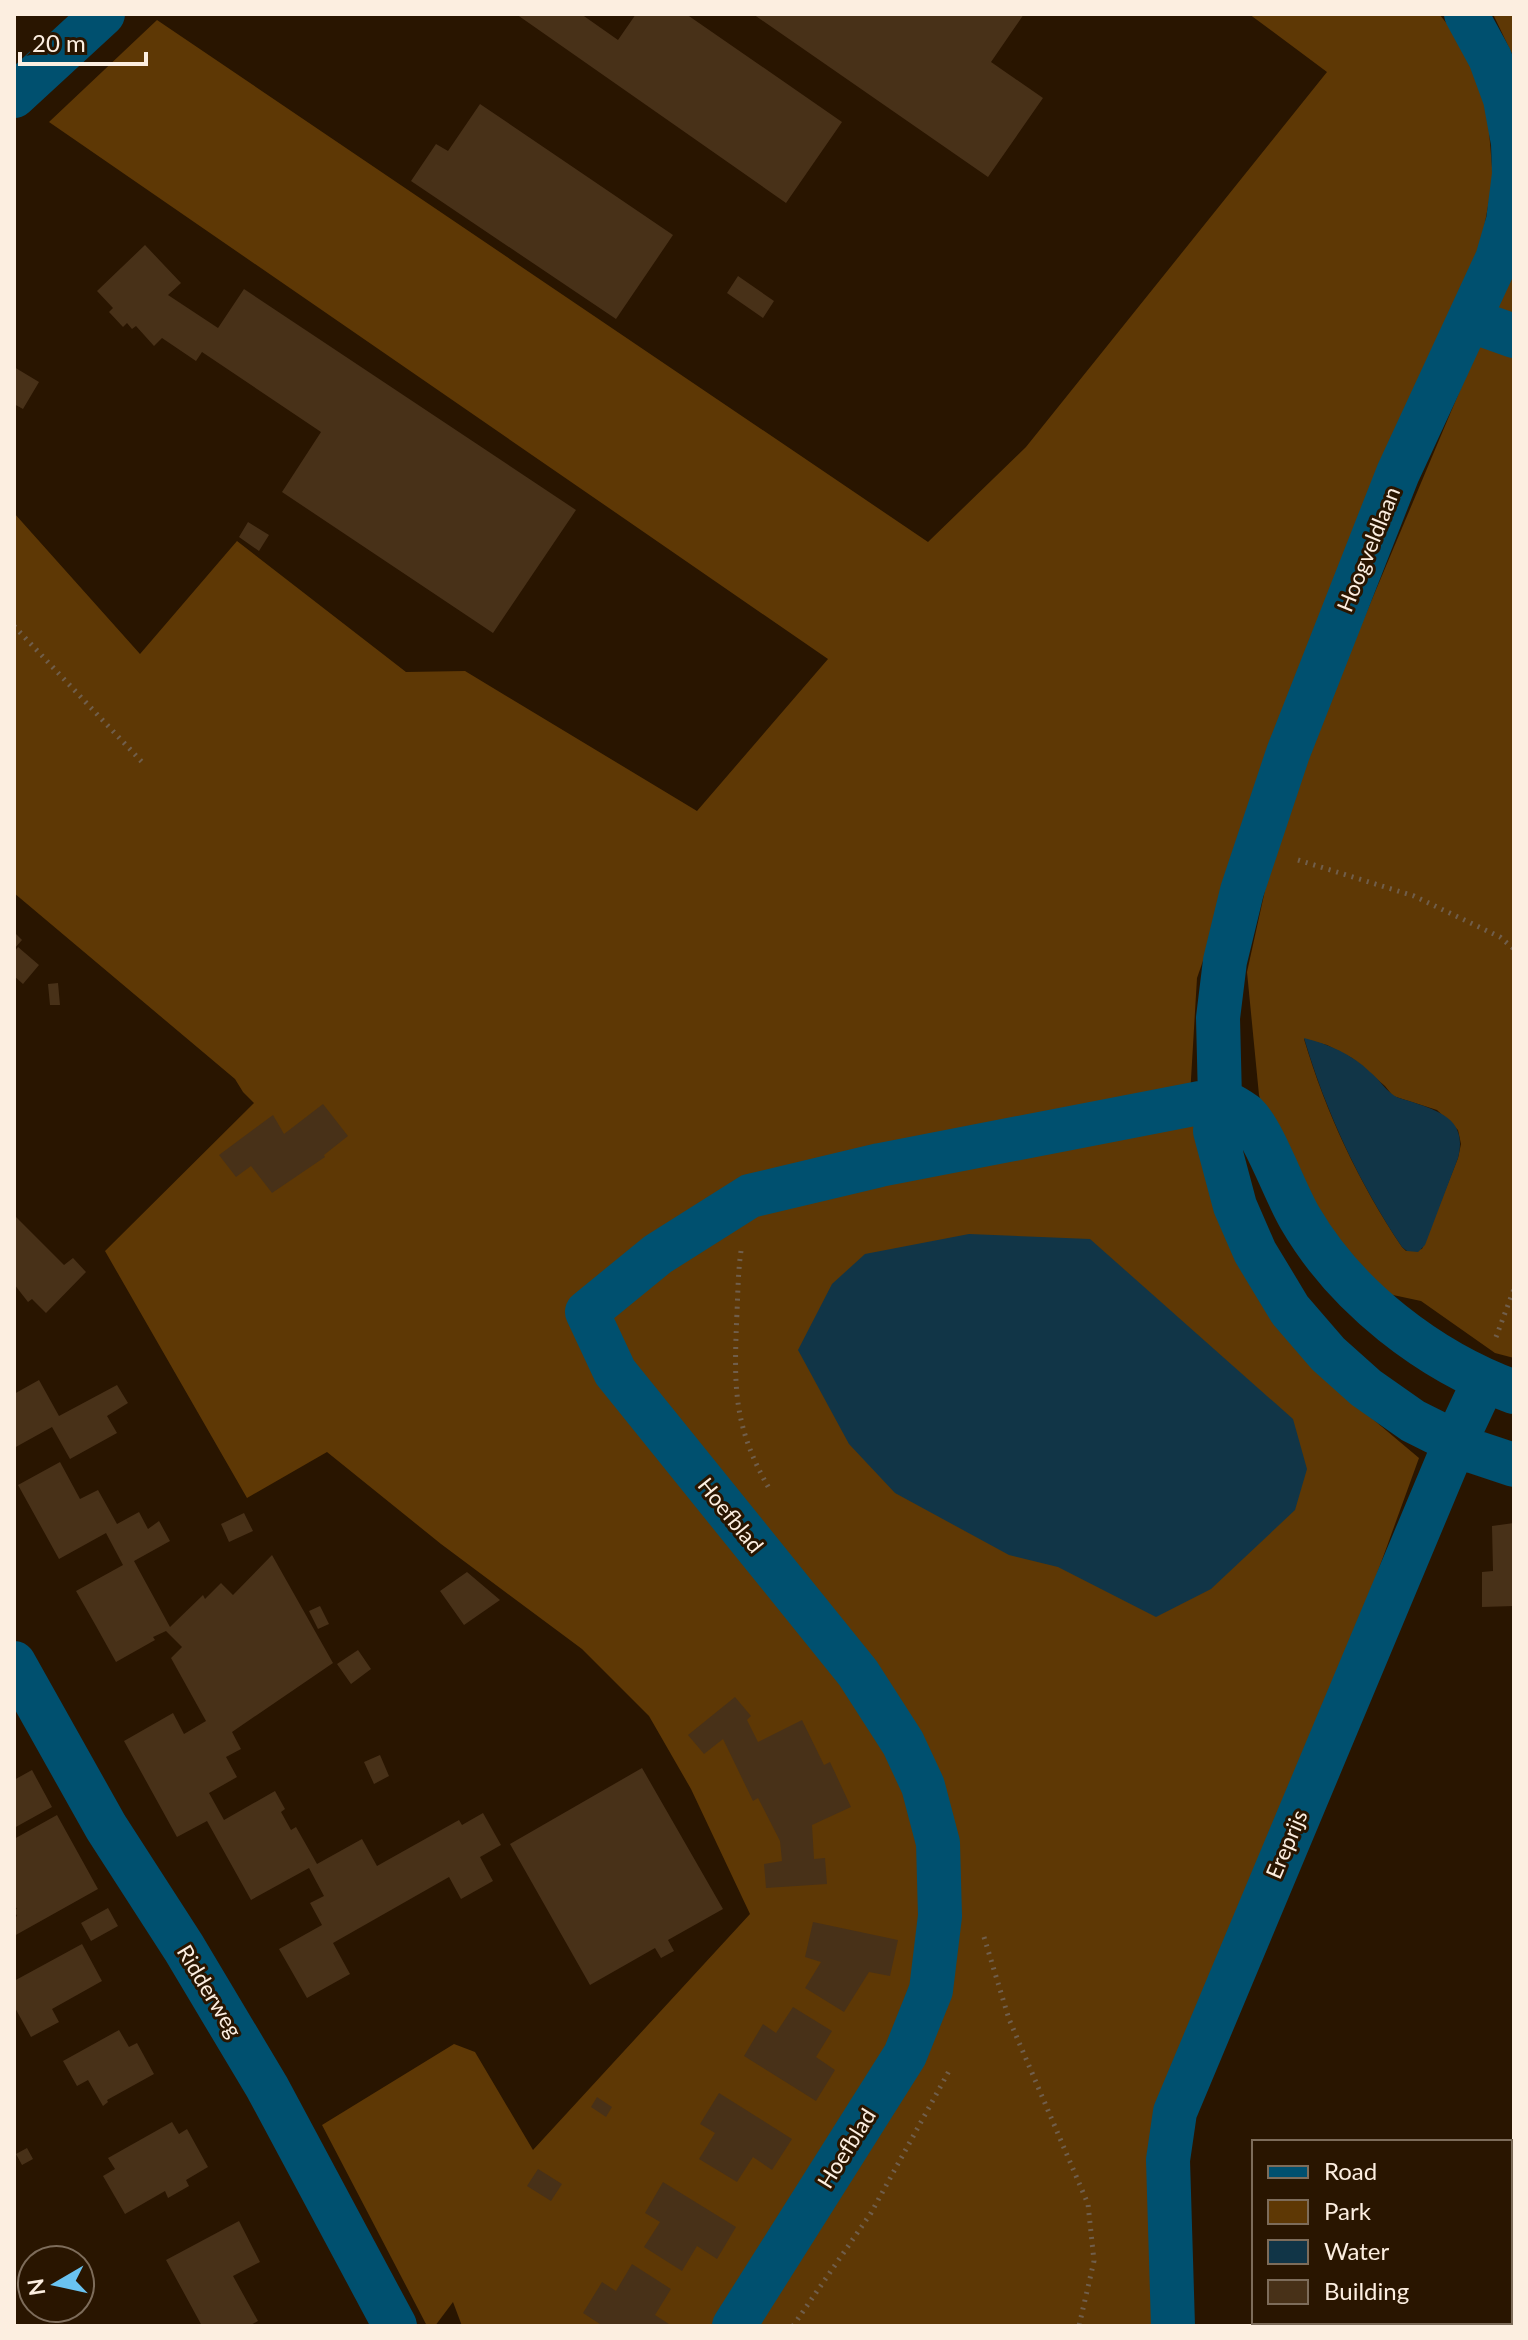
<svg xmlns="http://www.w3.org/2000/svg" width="1528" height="2340" font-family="Lato,sans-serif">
<rect width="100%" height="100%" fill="#291500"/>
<!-- green -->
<path fill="#5e3805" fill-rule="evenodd" d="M1249,14h190l14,17 27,47 8,41 5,60 -11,60 -180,437 -105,302 -7,118 128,277 101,85 -45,124 -221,561 4,183h-695l-9,-24 -18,24h-8l-105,-201 132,-81 21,8 58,98 217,-236 -59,-125 -42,-73 -67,-67 -141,-105 -114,-92 -80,46 -142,-247 149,-148 -11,-11 -8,-13 -221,-186v-380l126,141 97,-113 169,131 59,-1 232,140 131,-152 -779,-537 108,-102 771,522 98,-95 301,-375z
M1493,14h21v44z
M1514,262v1096l-19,-5 -74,-52 -42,-9 -48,-54 -68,-129 -4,-14 -12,-123 35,-159zM1304,1039l23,6 25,13 33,28 8,10 44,14 21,20 3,14 -3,14 -36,91 -16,2 -4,-4c-43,-64 -76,-134 -98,-208z"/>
<!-- water -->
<path fill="#113547" d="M1304,1038c24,6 48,16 66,34 8,6 14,16 22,22 4,4 12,5 17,7 30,10 59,18 49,57l-33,87 -7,7 -11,-1 -5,-4c-43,-64 -76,-135 -98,-209z
M969,1234l121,5 203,180 14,50 -12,41 -84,79 -55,28 -98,-50 -49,-12 -114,-62 -46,-49 -51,-94 34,-66 33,-30z"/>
<!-- building -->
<path fill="#483118" d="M516,14h65l37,26 18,-26h50l156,108 -56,81z
M753,14h271l-33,48 52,36 -55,79z
M480,104l193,131 -57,84 -205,-138 25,-37 12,7z
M145,245l36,38 -13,12 50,33 26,-39 332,221 -83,123 -211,-141 39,-60 -119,-80 -6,9 -34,-23 -8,8 -18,-20 -4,3 -5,-6 -4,4 -14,-15 4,-4 -16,-17z
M738,276l36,25 -11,17 -36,-25z
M14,367l25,15 -16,27 -9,-5z
M248,522l21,13 -10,16 -20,-14z
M14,932l8,8 -8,9z
M18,947l21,18 -16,19 -9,-8v-24z
M58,983l2,22h-10l-2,-21z
M323,1104l25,32 -24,19 1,2 -53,36 -21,-27 -15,11 -17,-22 54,-40 11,19z
M14,1215l50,50 9,-7 13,14 -40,41 -14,-14 -4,3 -14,-18z
M39,1380l20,36 58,-31 11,18 -21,13 10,17 -47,26 -18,-32 -38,21v-54z
M60,1462l20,37 18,-9 19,34 22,-12 9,17 11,-8 11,20 -36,20 36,66 33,-32 2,4 16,-16 12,12 39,-40 61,108 -101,69 9,17 -15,8 11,20 -28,16 15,27 51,-29 10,18 -4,3 10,18 5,-3 21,37 45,-25 15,27 82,-46 3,5 21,-12 18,32 -21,12 13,24 -32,18 -12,-22 -116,66 17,31 -43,24 -28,-49 43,-24 -12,-22 14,-7 -15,-28 -58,32 -44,-79 -30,16 -53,-96 49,-28 11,21 22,-13 -35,-63 11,-11 -16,-16 -13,6 2,3 -39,22 -20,-36 -20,-35 47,-26 -17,-32 -47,26 -41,-74z
M244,1513l9,18 -24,11 -8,-18z
M1514,1523v83l-32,1v-35l11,-1 -1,-45z
M467,1572l33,28 -36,25 -24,-34z
M320,1606l9,18 -11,5 -9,-18z
M358,1650l13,19 -20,15 -14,-20z
M735,1697l16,19 -4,4 11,22 44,-22 22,45 6,-3 21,45 -39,18 2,34 11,-1 2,26 -61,4 -2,-24 18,-3 -2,-20 -22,-43 -5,3 -30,-62 -19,15 -16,-19z
M380,1755l9,21 -15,8 -10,-22z
M642,1768l81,141 -55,31 6,11 -13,7 -6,-10 -65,37 -80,-141z
M32,1770l20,37 -38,21v-48z
M57,1815l41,74 -84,47v-18l3,-2 -3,-6 3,-1 -3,-5v-65z
M108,1908l10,18 -27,15 -10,-18z
M813,1922l85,18 -8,36 -21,-4 -25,40 -39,-24 16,-26 -16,-5z
M82,1944l20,37 -50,28 7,13 -28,15 -17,-31v-25z
M793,2007l39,24 -16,26 19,13 -19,31 -72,-45 19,-32 13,9z
M119,2030l10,17 8,-4 17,31 -47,26 1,2 -5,4 -15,-26 -11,6 -14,-25z
M719,2093l73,46 -20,31 -19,-13 -16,25 -38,-23 16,-26 -15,-9z
M597,2097l15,10 -6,10 -15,-10z
M172,2122l7,12 8,-5 21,38 -22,13 3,6 -21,12 -3,-7 -40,23 -22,-38 12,-7 -7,-11z
M27,2148l6,11 -11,6 -6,-11z
M538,2169l24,15 -11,17 -24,-15z
M663,2182l73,45 -19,32 -20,-13 -15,25 -38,-24 16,-25 -15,-9z
M239,2221l21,41 -27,14 25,45 -9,5h-47l-36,-66z
M632,2264l39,25 -16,26 17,11h-69l-20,-13 19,-31 14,9z"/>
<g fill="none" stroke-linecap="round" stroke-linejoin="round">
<!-- path -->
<path stroke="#705e4b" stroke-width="5" stroke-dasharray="2 6" stroke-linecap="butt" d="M14,626l128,136
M1298,860l116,36 86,41 14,12
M741,1251c-3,21 -3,40 -4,61 -3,72 -5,113 33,178
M1496,1337l18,-48
M984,1937l25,82 79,185 6,57 -15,65
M793,2326l78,-113 78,-142"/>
<!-- minor -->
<path stroke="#00506f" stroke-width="44" d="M1466,14l24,44 15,41 8,44 1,31 -6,47 -11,38 -99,214 -110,280 -46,138 -17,70 -7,57 2,81 -5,32 20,75 20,46 35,58 38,44 38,34 47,33 62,31 39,13
M14,96l89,-82
M1469,320l45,16
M1220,1099c8,5 19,10 26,16 18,17 39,78 54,103 46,79 129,143 214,174
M14,1663l92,164 78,121 83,139 128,239
M734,2326l171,-271 26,-65 9,-74 -2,-73 -15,-57 -20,-43 -45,-70 -243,-301 -28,-60 71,-58 92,-58 130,-31 340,-66
M1173,2326l-5,-166 7,-48 280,-669 29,-62"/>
</g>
<g text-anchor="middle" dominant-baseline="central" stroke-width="6" stroke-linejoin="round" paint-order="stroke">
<!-- street labels -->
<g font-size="22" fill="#fceee0" stroke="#291500">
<text transform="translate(1368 549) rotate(-68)">Hoogveldlaan</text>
<text transform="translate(731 1515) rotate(51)">Hoefblad</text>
<text transform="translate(1286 1844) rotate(-67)">Ereprijs</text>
<text transform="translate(210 1991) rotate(59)">Ridderweg</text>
<text transform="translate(846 2148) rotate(-58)">Hoefblad</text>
</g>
</g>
<!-- border -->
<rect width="1528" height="2340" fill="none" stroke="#fceee0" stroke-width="32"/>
<!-- legend -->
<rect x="1252" y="2140" width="260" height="184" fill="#291500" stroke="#7d6c5a" stroke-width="2"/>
<rect x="1268" y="2166" width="40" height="12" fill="#00506f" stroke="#7d6c5a" stroke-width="2"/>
<text x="1324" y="2180" font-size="24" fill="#fceee0">Road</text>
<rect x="1268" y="2200" width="40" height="24" fill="#5e3805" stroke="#7d6c5a" stroke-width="2"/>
<text x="1324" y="2220" font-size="24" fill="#fceee0">Park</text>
<rect x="1268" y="2240" width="40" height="24" fill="#113547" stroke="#7d6c5a" stroke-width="2"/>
<text x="1324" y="2260" font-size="24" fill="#fceee0">Water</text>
<rect x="1268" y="2280" width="40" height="24" fill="#483118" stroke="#7d6c5a" stroke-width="2"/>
<text x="1324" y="2300" font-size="24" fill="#fceee0">Building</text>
<!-- north arrow -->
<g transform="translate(56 2284) rotate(261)"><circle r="38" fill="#291500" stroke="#7d6c5a" stroke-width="2"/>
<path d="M0-6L14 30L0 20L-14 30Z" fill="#6ac3f1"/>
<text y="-12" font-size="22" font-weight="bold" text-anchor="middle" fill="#fceee0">N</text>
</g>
<!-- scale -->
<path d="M20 52v12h126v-12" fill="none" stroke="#fceee0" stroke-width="4"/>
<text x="32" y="52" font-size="24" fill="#fceee0" stroke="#291500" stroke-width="6" paint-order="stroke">20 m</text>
</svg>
